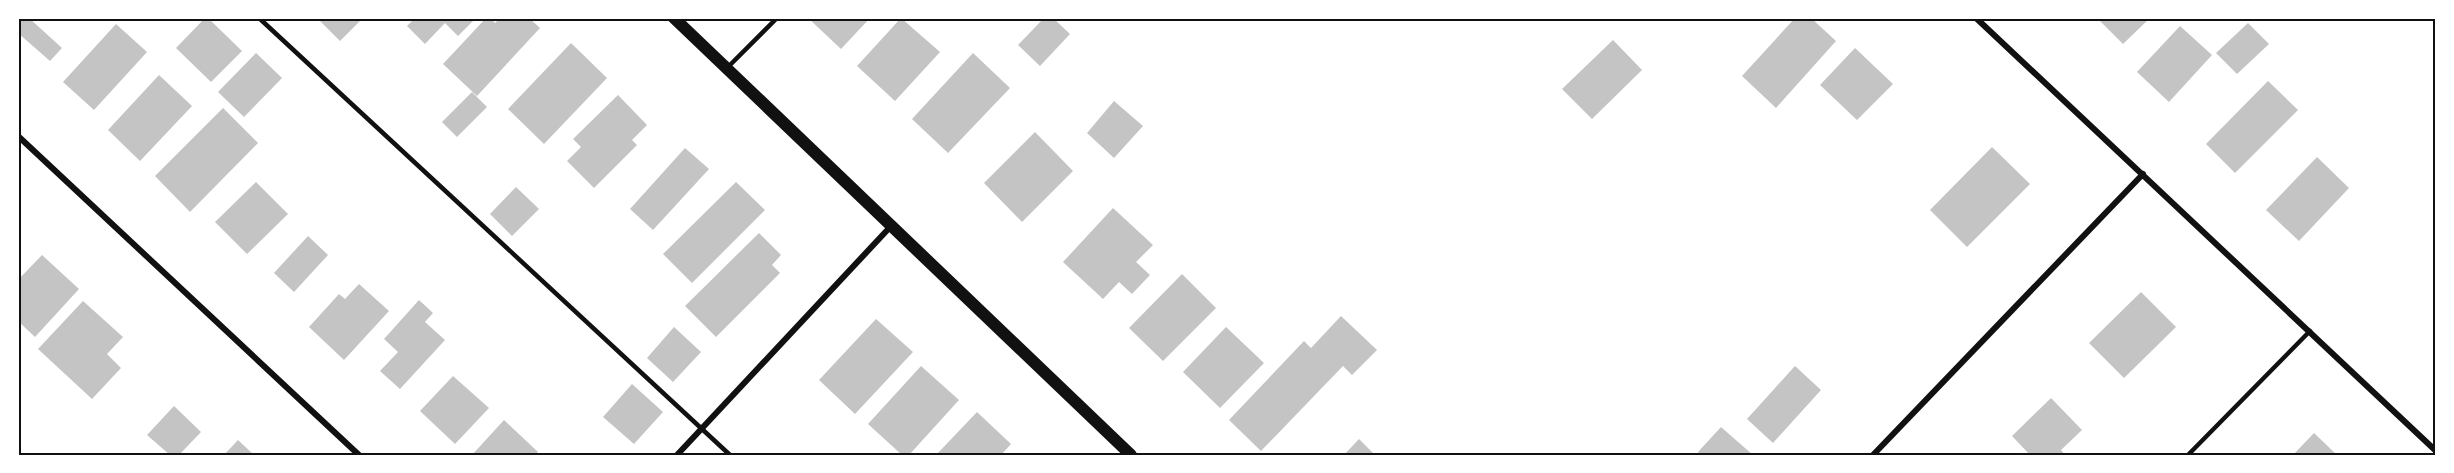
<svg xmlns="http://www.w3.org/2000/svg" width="2454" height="473" font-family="'PT Sans Narrow',sans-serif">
<rect width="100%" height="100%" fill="#fff"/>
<!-- building -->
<path fill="#c4c4c4" d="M24,18h5l33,30 -12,13 -32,-28v-9z
M205,18h3l34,33 -31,31 -35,-34z
M323,18h40l-23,23 -20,-20z
M415,18h61l-18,18 -13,-13 -20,21 -18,-18z
M486,18h4l5,5 5,-5h29l11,10 -63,68 -34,-32z
M808,18h62l-29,31z
M901,18l39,34 -45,49 -38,-35z
M1044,18h9l17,16 -30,32 -22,-21z
M1795,18h16l25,23 -60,67 -34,-32z
M2097,18h53l-27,26z
M2248,23l21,21 -32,30 -21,-21z
M116,24l31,28 -53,58 -31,-28z
M2180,26l32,29 -43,47 -32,-30z
M1613,40l29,30 -50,49 -30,-30z
M571,43l36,35 -63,66 -36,-35z
M1855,48l38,36 -36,36 -37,-35z
M256,53l26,25 -38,39 -26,-25z
M973,53l37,35 -62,65 -36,-34z
M159,75l33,31 -52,55 -32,-31z
M2268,81l30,29 -63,63 -29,-29z
M472,92l15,15 -30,30 -15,-15z
M618,95l29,30 -15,15 5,5 -43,43 -27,-27 14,-14 -8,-8z
M1114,101l29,25 -29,32 -27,-25z
M223,108l35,35 -68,69 -35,-36z
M1035,132l38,39 -51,51 -38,-39z
M1992,147l38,37 -63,63 -37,-37z
M685,148l24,21 -56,61 -23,-21z
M2317,157l32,31 -50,53 -33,-31z
M256,182l32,32 -41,40 -32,-32z
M736,182l29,28 -73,73 -29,-29z
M516,187l23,22 -27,27 -22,-22z
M1113,208l40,37 -17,17 14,13 -18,19 -13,-12 -16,17 -40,-37z
M759,233l22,22 -9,10 8,8 -64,64 -31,-31z
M308,236l20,19 -34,37 -20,-19z
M42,255l37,34 -44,48 -17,-16v-41z
M1182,274l34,34 -53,53 -34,-33z
M359,284l30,27 -45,49 -35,-33 30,-33 6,5z
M2141,292l35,35 -52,51 -35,-35z
M419,300l14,13 -8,9 20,18 -45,49 -20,-18 18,-19 -14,-13z
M83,301l40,36 -16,17 14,14 -29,31 -54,-50z
M1341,316l36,34 -25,25 -9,-9 -82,85 -32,-31 75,-79 7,7z
M876,319l37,33 -58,62 -36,-34z
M674,327l27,25 -28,30 -26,-24z
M1226,327l38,36 -44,45 -37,-36z
M921,366l38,34 -50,55h-7l-34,-31z
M1795,366l26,24 -48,53 -26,-24z
M453,376l36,32 -34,36 -35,-33z
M632,384l31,28 -29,32 -31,-27z
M2051,398l31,32 -21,20 4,5h-35l-18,-19z
M174,406l27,26 -22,23h-9l-23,-20z
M977,412l34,32 -10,11h-65z
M504,420l34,32 -3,3h-63z
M1721,427l32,28h-52l-3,-3z
M2314,433l23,22h-44z
M1359,439l16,16h-31z
M238,440l16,15h-30z"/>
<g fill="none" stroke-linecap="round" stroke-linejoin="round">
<!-- service -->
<path stroke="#111" stroke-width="4.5" d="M259,18l471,437
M728,67l49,-49
M2188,455l122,-124"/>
<!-- minor -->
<path stroke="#111" stroke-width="6" d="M1976,18l460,433
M18,136l341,319
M677,455l215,-230
M1873,455l270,-281"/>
<!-- secondary -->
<path stroke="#111" stroke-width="12" d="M674,18l457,437"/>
</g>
<!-- border -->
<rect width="2454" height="473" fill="none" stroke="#ffffff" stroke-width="39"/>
<rect x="20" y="20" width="2414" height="434" fill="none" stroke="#111" stroke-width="2"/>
</svg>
